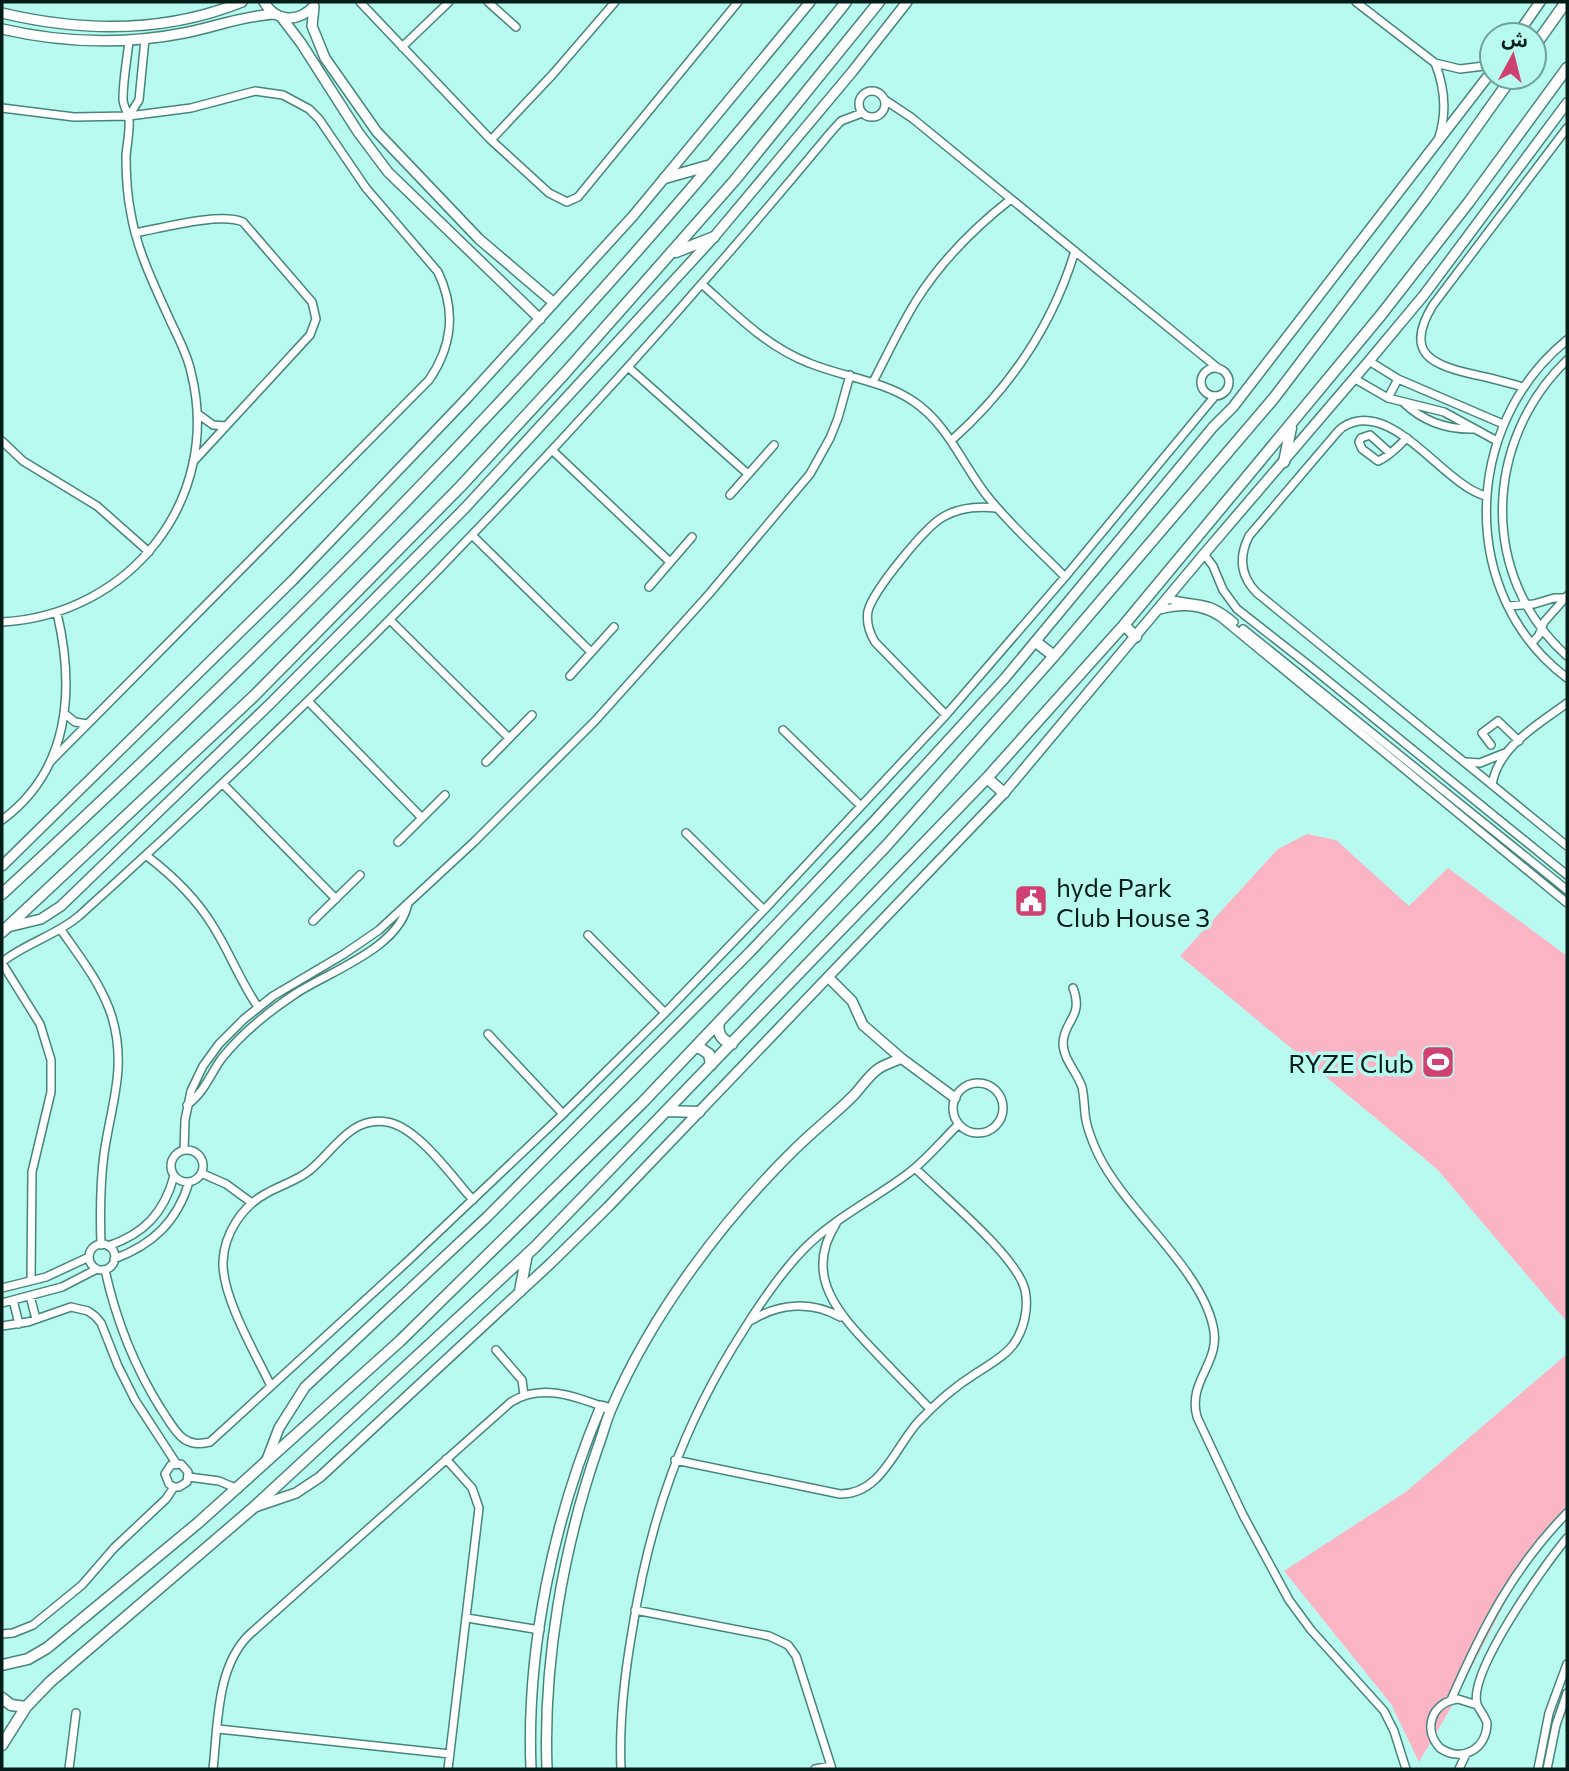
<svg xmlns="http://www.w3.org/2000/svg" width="1569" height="1771" font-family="Commissioner,'Noto Sans Arabic',sans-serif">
<rect width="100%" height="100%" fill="#b8faef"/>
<!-- green -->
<path fill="#fbb4c4" d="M1307,834l29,6 73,66 39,-38 119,88v366l-130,-153 -257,-213 98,-107z
M1567,1354v165l-44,49 -74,143 -30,51 -28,-58 -107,-133 123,-80z"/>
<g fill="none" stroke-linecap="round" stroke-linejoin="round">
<defs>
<path id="minor" d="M360,2l131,138 58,53 18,9 11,-5 160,-195
M488,2l28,25
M1356,2l79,61 25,6 32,-4
M402,47l47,-45
M1435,63c10,25 12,49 4,74
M859 104a13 13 0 1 1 26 0a13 13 0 1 1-26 0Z
M885,100l27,18 307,251
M2,108l72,9 55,-1 62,-8 64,-17 28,4 26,14 10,10 47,69 72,84c18,38 15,73 -9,108l-378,381
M129,116l10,-16 6,-61
M491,140l62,-66 62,-72
M135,233c27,-5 85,-21 108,-11l69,80 4,17 -6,16 -117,127
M703,285c32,29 64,62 106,78 34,14 72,17 104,38 35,23 50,65 75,96 23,29 52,54 77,80
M1567,340c-105,85 -110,255 0,338
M1567,360c-84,81 -88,217 0,296
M1369,361l29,18 105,45
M628,367l120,107
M1201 382a14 14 0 1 1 28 0a14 14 0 1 1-28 0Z
M1355,379l33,19 56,14 53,29
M873,382c14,-27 27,-55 43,-81 25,-40 58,-73 95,-102
M1523,387c-15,-4 -31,-9 -47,-12 -44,-10 -73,-21 -43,-70l134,-177
M1388,398l10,-19
M1404,403c19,18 44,27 71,26
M198,414l15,11 13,1
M952,440c58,-52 100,-113 123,-189
M2,441l21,20 74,45 52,46
M553,451l117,111
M1390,453l-20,-18 -9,3 -2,4 3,7 16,12c11,-4 20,-15 29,-23
M730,495l44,-50
M1486,496c-42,-10 -95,-100 -143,-69 -6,4 -10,11 -15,16l-79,93c-11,22 -8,41 8,57l310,253
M473,536l118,116
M1204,554l9,12 10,24 14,19 74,58 256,208
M649,587l43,-50
M1167,599c32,7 40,0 67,23
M1508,606l26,-2 20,-6h11
M1159,610c22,-5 41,-6 61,7l347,286
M391,621l118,117
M2,622c128,-7 221,-123 189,-250 -4,-19 -14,-36 -22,-54 -15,-33 -32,-68 -38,-104 -4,-19 -5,-39 -5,-58 1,-12 4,-25 3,-37 -1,-7 -6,-13 -6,-20 0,-19 4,-39 6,-58
M1243,629l324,261
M1532,643l7,-8 5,-13 23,-26
M570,676l44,-49
M309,702l113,116
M64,713l11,9 12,2
M946,715l-71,-73c-6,-10 -9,-20 -7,-31 5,-20 57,-84 75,-94 17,-10 35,-11 53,-9
M783,730l78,76
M1491,745l-9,-12 16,-12 21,20
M486,762l46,-47
M1466,762l14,1 25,-10
M224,785l112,114
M1492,785c6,-39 46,-60 75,-82
M2,820c68,-50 73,-131 55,-207
M686,833l78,77
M398,842l47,-47
M147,856c26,20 49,42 66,70 17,27 27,55 45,81
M313,921l47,-46
M61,930c19,27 41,55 51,87 15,51 -1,88 -8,137 -4,30 -4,60 -3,91
M588,935l77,78
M2,962c24,-19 53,-26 77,-46 270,-243 520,-504 752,-784l10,-11 21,-8
M2,963l38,61 11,36v32l-19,80 -1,108
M1073,988c11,29 -9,32 -10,55 0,16 14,29 19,44 2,9 2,17 3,26 1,14 7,28 13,41 27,56 102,113 115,172 9,37 -26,54 -16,91l46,98 46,85 22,30 73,81 10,20 12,38
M488,1034l75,80
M953 1108a25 25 0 1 1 50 0a25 25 0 1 1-50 0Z
M187,1105c18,-13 23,-31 35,-47 20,-25 46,-46 73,-64 35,-23 105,-46 113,-91
M184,1150l1,-30 6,-29 12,-25 16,-22 25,-25 29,-23 71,-42 35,-24 95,-88 121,-121 114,-127 101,-120 20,-36 8,-20 12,-43
M171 1166a16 16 0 1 1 32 0a16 16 0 1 1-32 0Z
M201,1173l25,11 26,19
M836,1224c-35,54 7,94 42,131 17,18 35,36 52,54
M89 1257a13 13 0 1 1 26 0a13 13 0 1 1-26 0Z
M108,1246c36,-12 56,-33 66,-70
M114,1259c38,-14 63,-37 75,-77
M105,1270c11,50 29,96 56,139 7,10 14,24 23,30 9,6 17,5 26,3l199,-182 154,-146 102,-101 99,-103 182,-195 119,-138 150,-181
M2,1288l44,-11 43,-20
M30,1296l6,23
M13,1300l6,24
M2,1303l60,-16 35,-18
M752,1320c28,-17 60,-19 88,-3
M2,1326l26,-4 43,-15 17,4 7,5 6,7 17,43 17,34 41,63
M496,1350l26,30 2,15
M271,1386c-16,-33 -49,-89 -48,-124 1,-28 19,-56 44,-69 14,-8 29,-12 42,-22 25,-20 41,-55 78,-49 31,5 65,55 86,78
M446,1459l26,29 7,20 -31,261
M675,1460l165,34c41,0 54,-45 78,-72 17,-18 36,-35 57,-48 13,-9 28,-16 38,-29 11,-15 16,-37 12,-55 -8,-34 -83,-95 -110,-122
M189,1477l30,4 19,8
M635,1610l134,26 19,9 8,11 36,113
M467,1618l73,12
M2,1634l11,-1 20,-8 49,-40 32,-37 52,-49 8,-12h5l8,-5 1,-10 -7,-8 -10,1 -6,9 4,10 5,3
M1451,1700c31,-71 62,-132 116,-187
M1477,1705l-19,-6c-26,3 -36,30 -18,49 22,15 47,1 47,-25 -2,-7 -8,-13 -10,-19 -9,-32 68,-140 90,-166
M218,1729l232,25
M69,1769l7,-56
M213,1769c5,-44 3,-103 37,-135l261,-232c28,-18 61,-7 90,4
M621,1769c-2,-46 3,-91 11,-137 17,-111 50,-206 111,-301 18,-29 36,-56 60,-81 30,-31 68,-49 103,-75 20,-14 35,-34 53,-51
M815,1769l16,-3
M1459,1769l7,-15
M1538,1769l11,-56 18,-49
M1547,1769l9,-44 11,-32"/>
<path id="tertiary" d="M264,2c12,20 34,21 50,4
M314,7l-2,19 13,32 52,74 102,107 75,64
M2,13c80,19 163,20 240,-11
M282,18l19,25 57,89 30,40 152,147
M2,29c61,14 121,16 182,4 30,-6 59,-17 90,-19
M1517,35l23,-33
M2,866l291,-286 175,-183 165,-181 177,-214
M8,927l33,-8 20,-13 211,-204 193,-194 249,-271 138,-165 55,-70
M828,977l24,24 11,24 38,33 54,40
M266,1462l13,-34 26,-41 182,-170 264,-266 126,-133 128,-140 208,-251 20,-20 259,-336
M255,1507l41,-14 24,-16 231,-214 57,-56 396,-414 200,-239 165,-193 55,-66 143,-192
M531,1769c-5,-121 23,-252 70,-363l10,3
M547,1769c-4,-106 16,-221 51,-322 5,-13 8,-27 14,-40 40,-93 110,-186 182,-257 19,-19 40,-35 59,-54 8,-8 15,-20 25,-27 7,-5 16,-7 23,-11"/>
<path id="secondary" d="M1534,47l32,-45
M665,178l46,-13
M676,252l38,-15
M1284,462l7,-34
M1124,625l12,12
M1036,642l18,14
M987,778l17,15
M2,894c263,-243 513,-493 742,-768 34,-41 69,-82 102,-124
M2,932l252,-236 207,-210 105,-114 169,-192 144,-178
M719,1022c-2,11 2,18 13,22
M694,1048h6l9,6 2,11
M667,1111l32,1
M520,1291l7,-37
M2,1665l26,-6 19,-11 151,-125 202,-182 243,-239 244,-257 167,-189 220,-258 152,-200 86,-121
M2,1698l9,7 15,2
M2,1745l24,-38 24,-25 203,-174 282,-261 452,-469 137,-153 257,-310 88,-113 98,-134"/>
</defs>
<!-- minor casing -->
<use href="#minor" stroke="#45857c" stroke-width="10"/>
<!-- tertiary casing -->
<use href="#tertiary" stroke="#45857c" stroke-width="12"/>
<!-- secondary casing -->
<use href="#secondary" stroke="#45857c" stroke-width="13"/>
<!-- minor -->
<use href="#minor" stroke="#fff" stroke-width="7"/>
<!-- tertiary -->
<use href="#tertiary" stroke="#fff" stroke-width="9"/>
<!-- secondary -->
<use href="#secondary" stroke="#fff" stroke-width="10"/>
</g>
<!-- icons -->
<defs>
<symbol id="civic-square" viewBox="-11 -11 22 22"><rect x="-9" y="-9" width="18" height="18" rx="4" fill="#ce4170" stroke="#b8faef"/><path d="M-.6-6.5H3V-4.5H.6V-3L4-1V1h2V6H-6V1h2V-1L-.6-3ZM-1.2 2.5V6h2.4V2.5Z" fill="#fff"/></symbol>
<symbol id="stadium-square" viewBox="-11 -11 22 22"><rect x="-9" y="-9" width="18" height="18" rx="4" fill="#ce4170" stroke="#b8faef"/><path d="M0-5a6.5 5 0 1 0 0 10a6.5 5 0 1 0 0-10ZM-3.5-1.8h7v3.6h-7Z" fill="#fff"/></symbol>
</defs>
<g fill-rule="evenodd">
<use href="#civic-square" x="1012" y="882" width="38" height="38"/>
<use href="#stadium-square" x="1419" y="1043" width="38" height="38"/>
</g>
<g text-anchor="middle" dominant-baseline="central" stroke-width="7" stroke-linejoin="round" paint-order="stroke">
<!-- poi labels -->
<g font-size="26" fill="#031d1a" stroke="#b8faef" text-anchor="start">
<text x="1056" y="886">hyde Park<tspan x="1056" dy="30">Club House 3</tspan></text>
<text x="1414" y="1062" text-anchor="end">RYZE Club</text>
</g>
</g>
<!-- border -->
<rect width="1569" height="1771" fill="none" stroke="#031d1a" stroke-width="7"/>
<!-- north arrow -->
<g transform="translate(1513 56) rotate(7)"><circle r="33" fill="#b8faef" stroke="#70a29a" stroke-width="2"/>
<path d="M0-5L12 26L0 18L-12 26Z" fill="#ce4170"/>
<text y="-10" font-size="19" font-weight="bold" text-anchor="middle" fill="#031d1a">ش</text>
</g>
</svg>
